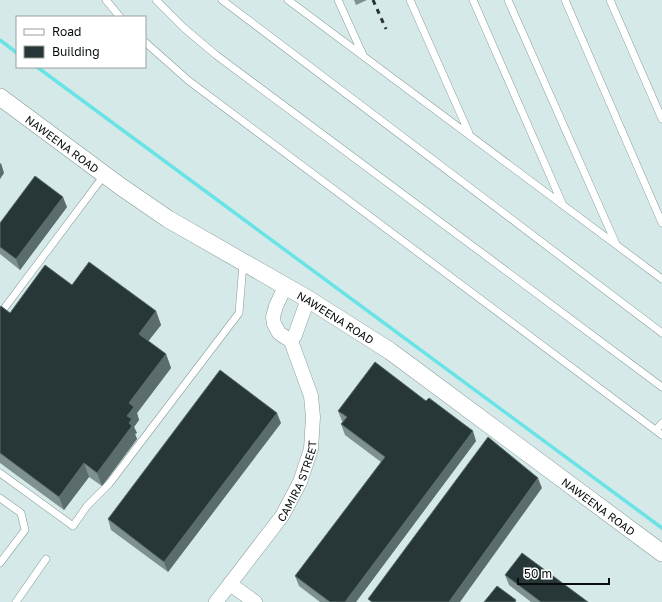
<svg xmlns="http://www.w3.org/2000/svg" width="662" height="602" font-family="'Golos Text',sans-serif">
<rect width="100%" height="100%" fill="#d5e9e9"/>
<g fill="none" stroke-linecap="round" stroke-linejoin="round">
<!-- stream -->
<path stroke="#69e3e5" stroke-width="3.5" d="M0,40l17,13
M37,67l625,461"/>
<defs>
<path id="service" d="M106,0l14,17
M156,0l28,28 32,27 446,332
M222,0l440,333
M288,0l374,279
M338,0l25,55
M410,0l59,133
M473,0l89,203
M508,0l108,244
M565,0l97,223
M610,0l52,119
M145,42l44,39 473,354
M0,314l105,-140
M656,430l6,-7
M0,473l73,53 14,-20 22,-22 130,-171 4,-49
M0,498l21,15 4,17 -25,33
M16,602l30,-43"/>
<g id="minor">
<path d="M291,341l4,-6 13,-36"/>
<path d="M230,584l25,18"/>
<path id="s1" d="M216,602l66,-86 18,-34 11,-33 2,-32 -2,-21 -20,-55 -12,-8 -5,-9 -1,-7 3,-11 9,-19"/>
</g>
<g id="tertiary">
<path id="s2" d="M0,97l120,89 48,33 140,80 82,52 272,202"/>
</g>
</defs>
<!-- service casing -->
<use href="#service" stroke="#879a9a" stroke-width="8"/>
<!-- minor casing -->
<use href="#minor" stroke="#879a9a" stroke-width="15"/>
<!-- tertiary casing -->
<use href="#tertiary" stroke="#879a9a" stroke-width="18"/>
<!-- service -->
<use href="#service" stroke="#fff" stroke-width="7"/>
<!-- minor -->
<use href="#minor" stroke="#fff" stroke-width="14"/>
<!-- tertiary -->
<use href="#tertiary" stroke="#fff" stroke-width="17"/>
<!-- rail -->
<path stroke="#293131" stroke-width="3" stroke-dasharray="5 5" stroke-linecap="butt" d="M373,0l13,29"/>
</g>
<!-- wall -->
<path fill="#7e9090" d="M354,0h13l-11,5z
M67,207l-47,63 -20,-16v-31z
M72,285l84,26 5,14 -13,16 18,13 5,14 -34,45 2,7 -5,7 3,6 -2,1 2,5 -35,47 -13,-9 -25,33 -64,-47v-156l10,6z
M338,411l138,30 -120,161h-36l-21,-16 -4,-10 86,-114 -36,-27 -4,-11 2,-2 -1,-1z
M281,423l-113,149 -57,-42 -3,-11z
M505,575l83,27h-57l-22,-17z"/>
<!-- shaded-wall -->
<path fill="#5b6c6c" d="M1,163l3,10 -4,6v-15z
M63,197l4,10 -47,63 -4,-11z
M156,311l5,14 -18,23 -4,-14z
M166,354l5,14 -34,45 2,7 -5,7 3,6 -2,1 2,5 -35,47 -5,-13 32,-50 -2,-7 2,-13z
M277,413l4,10 -113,149 -4,-10z
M473,431l3,10 -120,161h-11z
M84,463l5,14 -25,33 -5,-13z
M538,478l4,10 -82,114h-11z"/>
<!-- building -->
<path fill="#273737" stroke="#5b6c6c" d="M35,176l28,21 -47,62 -16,-12v-24z
M89,262l67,49 -17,23 27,20 -37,49 5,4 -7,9 5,3 -3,4 3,3 -35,47 -13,-10 -25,34 -59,-44v-146l1,-1 9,7 35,-48 27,20z
M375,362l51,39 3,-3 44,33 -128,171h-15l-35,-26 90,-119 -44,-33 6,-7 -9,-6z
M220,370l57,43 -113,149 -56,-43z
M488,437l50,41 -89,124h-77l-4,-3z
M522,553l66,49h-47l-36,-27z
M497,586l19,14 -1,2h-31z"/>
<g text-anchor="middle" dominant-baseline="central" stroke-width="4" stroke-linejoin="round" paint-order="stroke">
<!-- street labels -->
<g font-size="11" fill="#070d0d" stroke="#fff">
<text stroke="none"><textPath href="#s2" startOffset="78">NAWEENA ROAD</textPath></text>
<text stroke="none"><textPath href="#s2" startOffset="402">NAWEENA ROAD</textPath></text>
<text stroke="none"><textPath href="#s1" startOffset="147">CAMIRA STREET</textPath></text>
<text stroke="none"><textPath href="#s2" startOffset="726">NAWEENA ROAD</textPath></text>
</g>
</g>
<!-- legend -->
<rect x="16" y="16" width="130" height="52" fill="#ffffff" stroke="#9c9e9e"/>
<rect x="24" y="29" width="20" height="6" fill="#ffffff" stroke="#9c9e9e"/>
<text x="52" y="36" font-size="12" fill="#070d0d">Road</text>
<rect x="24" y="46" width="20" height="12" fill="#273737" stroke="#9c9e9e"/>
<text x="52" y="56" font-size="12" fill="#070d0d">Building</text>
<!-- scale -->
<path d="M518 578v6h91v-6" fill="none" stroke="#070d0d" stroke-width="2"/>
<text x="524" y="578" font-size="12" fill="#070d0d" stroke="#ffffff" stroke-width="3" paint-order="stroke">50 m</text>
</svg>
